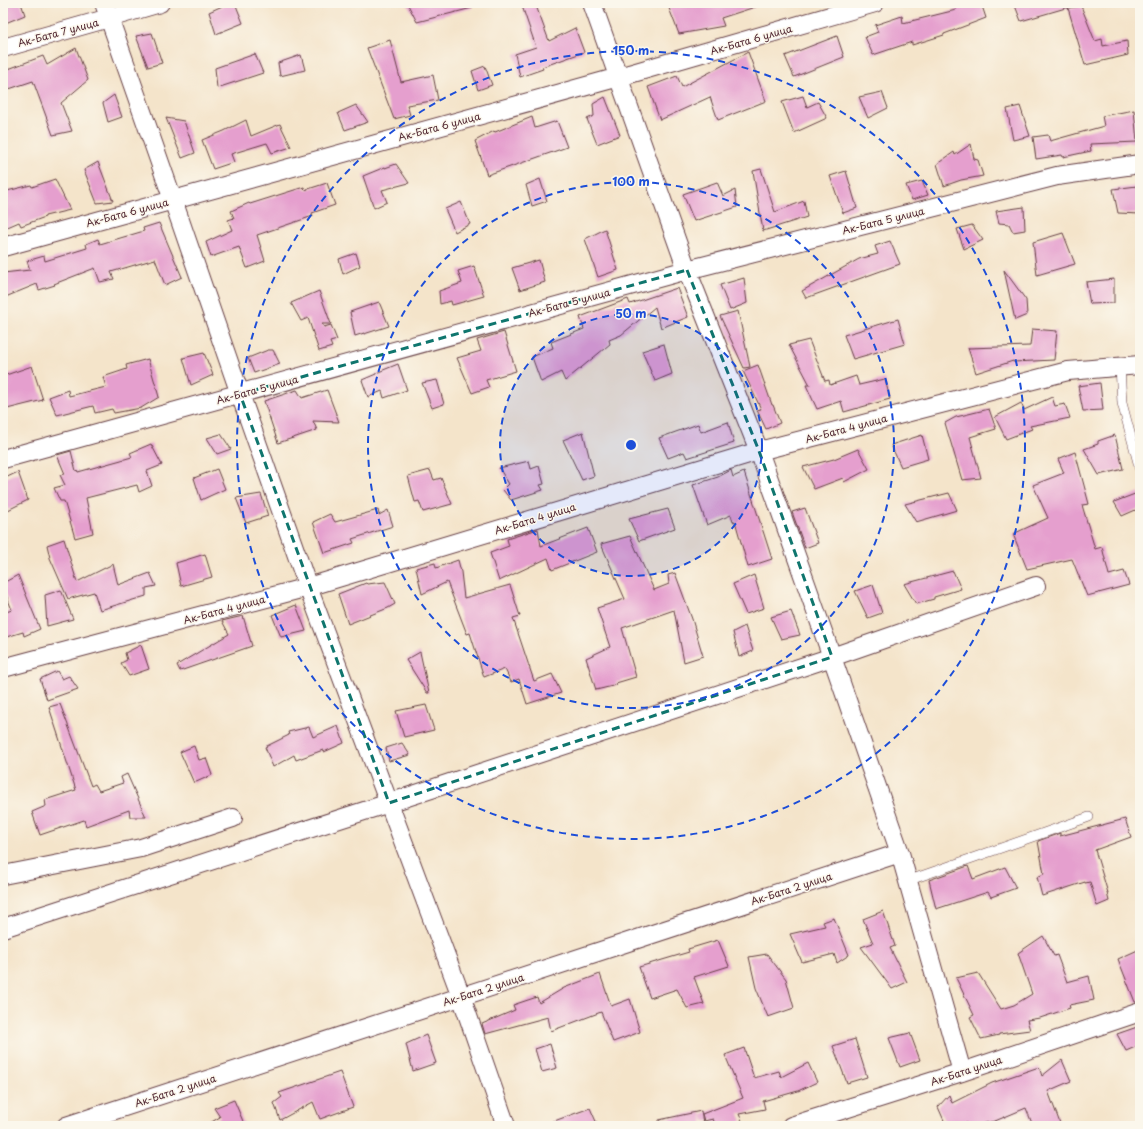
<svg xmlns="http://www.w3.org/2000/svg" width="1143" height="1129" font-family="'Playpen Sans',sans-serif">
<rect width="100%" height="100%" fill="#fbf7ec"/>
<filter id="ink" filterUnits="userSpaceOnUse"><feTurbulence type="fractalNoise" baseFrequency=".025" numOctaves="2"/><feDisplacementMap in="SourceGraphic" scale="8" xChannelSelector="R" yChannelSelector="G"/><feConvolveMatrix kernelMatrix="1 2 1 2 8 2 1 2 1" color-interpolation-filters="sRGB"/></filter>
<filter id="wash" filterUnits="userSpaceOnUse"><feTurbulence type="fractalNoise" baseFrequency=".012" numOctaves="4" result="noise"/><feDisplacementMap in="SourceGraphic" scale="16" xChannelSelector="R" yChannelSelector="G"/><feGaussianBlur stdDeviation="0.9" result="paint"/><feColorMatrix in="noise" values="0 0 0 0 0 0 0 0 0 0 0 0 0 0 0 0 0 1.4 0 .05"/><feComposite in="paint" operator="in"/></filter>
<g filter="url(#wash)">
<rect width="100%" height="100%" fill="#f4e4ca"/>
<g id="blocks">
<!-- building -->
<path fill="#e59fce" d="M3,3h18l4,12 -22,9z
M229,3h6l8,20 -27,11 -7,-22z
M407,3h65v5l-55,14z
M521,3h14l14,38 26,-13 9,24 -42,15 1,2 -23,8 -5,-23 21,-7z
M667,3h90l1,3 -37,12 3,8 -45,8z
M953,3h28l5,15 -42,16v1l-32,10v-3l-39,13 -8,-18 13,-5 -3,-7 27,-9 1,7 53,-13z
M1014,3h55v4l-48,14z
M1081,6l14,35 7,-2 1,7 24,-5 1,14 -43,10 -17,-57z
M152,33l10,30 -14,4 -12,-31z
M837,36l7,21 -50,20 -9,-21z
M390,40l11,42 32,-7 5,25 -31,5 3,10 -16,4 -27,-71z
M76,48l12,32 -27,23 11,28 -19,4 -20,-54 -30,10v-20l40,-15 4,9z
M748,52l18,49 -48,19 -8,-23 -50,23 -12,-33 29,-11 5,11z
M255,54l8,19 -46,15 -2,-20z
M301,55l4,15 -25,6 -2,-13z
M485,66l7,19 -14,5 -6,-19z
M882,92l6,16 -20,10 -9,-21z
M114,95l8,22 -14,5 -5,-19z
M803,96l4,11 11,-5 9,16 -33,15 -12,-31z
M605,97l15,38 -23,9 -10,-25 7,-3 -1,-12z
M356,105l12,17 -23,8 -7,-17z
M1020,106l10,30 -17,4 -6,-31z
M1134,110l3,32 -47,2 1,7 -28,6 -1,-2 -26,4 -3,-22 15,-2 2,6 54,-15 -2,-10z
M532,117l3,11 22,-7 10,26 -80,28 -12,-34 19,-10 1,1z
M166,118l18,3 11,32 -13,5z
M246,120l5,16 29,-12 11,23 -19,6 -5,-10 -36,11 3,8 -21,7 -11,-29 22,-9z
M971,144l3,15 4,1 5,16 -22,4 -17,6 -7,-22 17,-12 1,3z
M98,162l15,39 -16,2 -13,-33z
M396,164l13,19 -27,7 5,12 -13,6 -11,-32 22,-9v1z
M761,169l14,43 29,-11 3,16 -44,14 -10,-60z
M846,171l11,37 -14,5 -13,-37z
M55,179l15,31 -25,6v1l-24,9 -2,-4 -16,7v-37l28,-7 1,2z
M540,179l7,22 -15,5 -6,-21z
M922,181l6,14 -16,5 -6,-15z
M717,182l6,14 12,-6 2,17 -43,14 -11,-27z
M327,183l8,22 -23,8 1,3 -56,19 8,26 -18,7 -8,-21 -28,10 -5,-15 26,-12 -4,-10 6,-2 -3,-7 18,-8 1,1 54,-17 1,3z
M1137,186l3,14v14l-22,-1 -5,-24z
M461,202l9,22 -15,8 -10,-23z
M1024,207l1,23 -12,2 -4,-8 -10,-1 -3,-12z
M159,223l23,54 -17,8 -10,-26 -44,13 3,7 -14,3 -5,-14 -41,16 1,1 -16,5 -2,-6 -34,14v-25l27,-3 -3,-9 17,-5 1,5 42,-13 -1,-4 12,-5 2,5 44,-13 -1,-3z
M972,225l11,15 -19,9 -7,-20z
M605,229l13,41 -20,7 -13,-38z
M1063,233l12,31 -38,11 -4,-33z
M890,241l10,23 -94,34 -4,-7 57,-32 19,-5 -3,-8z
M356,253l4,13 -17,8 -4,-15z
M539,260l6,22 -25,8 -8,-22z
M474,266l10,30 -32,9 -1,-4 -11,3 -1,-13 23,-8 -4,-12z
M1004,270l22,30 1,15 -12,5z
M744,278l3,25 -17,7 -10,-25z
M1114,279v24l-24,1 -4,-22z
M677,288l11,29 -27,11 -6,-21 -34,28 -12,5 1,4 -45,37 -4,-9 -20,10 -9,-25 21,-9 -2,-6 33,-13 -4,-12 48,-18 2,5z
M319,291l12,33h-9l2,3 7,-2 6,15 -7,2 2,5 -13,4 -11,-33 -7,3 -10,-18z
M379,302l10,24 -25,8v-1l-9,3 -5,-24z
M738,311l12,56 -6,1 -24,-52z
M898,319l7,25 -52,15 -9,-24z
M1032,329l25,2 -3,29 -41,2v-1l-37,12 -8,-25 62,-2z
M504,332l12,39 -30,9 3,7 -17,6 -15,-35 24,-7 -4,-11z
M809,340l16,41 4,-1 1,5 26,-9 3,9 26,-6 5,20 -46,13 -3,-11 -24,8 -11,-24h4l-21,-40z
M664,344l8,30 -17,7 -13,-30z
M268,350h5l7,14 -26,9 -6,-15z
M204,353l9,22 -22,10 -8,-27z
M148,359l11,38 -18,11 -27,5 -2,-4 -17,4 -2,-7 -36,9 -8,-18 19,-7 1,6 37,-9 -3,-10 24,-8 -1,-4z
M398,364l9,26 -23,8 -2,-7 -14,6 -6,-17 14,-6v-1z
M758,365l14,40h1l7,18 -14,6 -9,-19 4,-1 -18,-38z
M32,366l11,34 -40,10v-34z
M437,380l7,24 -12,4 -10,-25z
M1100,383l3,27 -20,1 -5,-25z
M297,390l5,8 25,-8 12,32 -26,-1 4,9 -39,13 -14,-42z
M1052,397l3,9 10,-2 5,14 -40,8 2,3 -26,10 -11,-22 26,-14 3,7z
M989,409l7,20 -26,8 11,41 -19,2 -17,-57 11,-6z
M728,422l6,21 -47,15 -3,-6 -16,6 -9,-20 39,-14 3,8z
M583,432l11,44 -12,4 -19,-40z
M221,434l10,15 -14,5 -10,-16z
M922,435l6,24 -27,8 -10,-22z
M1115,435l8,34 -24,6 -15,-26 14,-5v-3z
M151,444l11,21 -15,6 5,15 -13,6 -2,-7 -51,13 7,35 -18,5 -11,-37h-4l-6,-13 11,-3 -5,-10 5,-1 -8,-19 14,-4 5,20 1,-1 1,2 54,-15 -2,-4z
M858,449l11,20 -25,13 -1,-4 -29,11 -11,-22 31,-8z
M1075,452l14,52 -7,1 13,44 7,-2 7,28 15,-4 5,14 -42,11 -15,-37 -45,10 -14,-35 35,-16 -15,-33 31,-12 -6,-14z
M529,461l2,8 8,-3 5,18 -4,1 3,5 -32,10 -8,-10 6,-6 -10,-16z
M217,469l8,20 -24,11 -7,-22z
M430,470l4,10 7,-2 11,26 -29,8 -4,-11 -4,1 -7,-26z
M731,470l2,7 11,-5 28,87 -24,8 -13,-46 -2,1 -2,-7 -24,10 -14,-40 25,-8z
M18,472l10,28 -20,10 -5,-12v-19z
M1140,492v16l-18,8 -8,-14z
M949,493l8,17 -41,12 -11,-18z
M261,494l7,22 -22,7 -10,-25z
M805,508l13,35 -13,5 -13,-36z
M668,509l7,19 -36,13 -10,-22z
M378,510l1,5 9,-5 5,16 -41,13 2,4 -30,10 -11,-31 17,-8 5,8z
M588,528l9,24 -45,18 -4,-12 -49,23 -9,-28 19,-7 -2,-7 31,-10 3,17z
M630,536l24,54 15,-6 -1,-9 7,-2 17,46 11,37 -19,6 -10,-52 -52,18 14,49 -20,6 1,2 -21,5 -10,-32 24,-11 -13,-39 28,-9 -24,-55z
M64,539l13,43 36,-18 5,21 32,-12 6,13 -10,2v8l-46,14 -6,-18 -26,7 -18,-41 -3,-13z
M205,554l7,23 -31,9 -5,-23z
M458,560l3,12 3,26 46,-13 10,31 -7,2 21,63 18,-7 9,19 -34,11 -8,-25 -8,3 -6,-13 -21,8 -14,-44 -3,1 -20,-52 -25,12 -6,-26 19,-5 1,5z
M953,571l8,18 -27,8v2l-18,5 -12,-20z
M18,575l22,54 -16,7 -1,-4 -20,6v-25l9,-3 -9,-23v-4z
M754,575l10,33 -18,6 -13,-30z
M385,582l10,22 -7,4 -40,16 -10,-30 28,-11 1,1z
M873,585l9,28 -14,5 -13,-27z
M61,590l12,29 -26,7 -2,-31z
M296,605l10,26 -25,6 -9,-22z
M791,611l9,24 -19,4 -10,-22z
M243,616l9,30 -72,25 -3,-6 52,-31 -7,-13z
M745,626l8,25 -14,6 -6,-25z
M141,645l8,24 -20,7 -8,-13 6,-3 -2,-7z
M420,652l9,41h-2l-21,-33z
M57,671l5,8 7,-3 9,13 -31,11 -7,-21z
M60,704l31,82 4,-2 4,7 24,-8 -2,-6 6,-3 19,43h-16l-1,-7 -43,16 -2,-6 -44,15 -8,-23 14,-6 -1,-6 31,-10 -27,-83z
M426,705l8,25 -30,7 -8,-26z
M338,726l6,17 -20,9 -1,-2 -27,10 -2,-5 -21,12 -8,-20 24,-12 -1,-3 21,-5 4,10z
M402,743l8,12 -21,6 -3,-13z
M194,746l5,14 7,-2 6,17 -18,8 -14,-31z
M1125,819l6,18 -36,13 13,43h-1l2,8 -12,5 -7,-24 -5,1v-1l-43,14 -5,-19 7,-3 -6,-33 22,-8v3z
M968,866l5,13 32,-12 11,21 -25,9 -3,-5 -52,17 -7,-29z
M883,911l12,35 -5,2 17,34 -15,7 -31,-42 12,-4 -10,-24z
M834,918l15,37 -12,8 -3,-9 -32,8 -12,-28 35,-8 -2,-4z
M1043,936l11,20 3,-1 10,27 22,-6 5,24 -25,5 1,3 -30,10 -13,2 3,10 -31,4v1l-18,4 -11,-22 4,-2 -18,-37 22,-5 23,36 13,-4 18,-11 -14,-41z
M718,940l11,26 -35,11 10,27 -17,4 -10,-19 -27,9 -11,-31 50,-15 -1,-3z
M1140,949v53h-5l-17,-43z
M767,954l19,25 8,29 -26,9 -12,-29 -7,-31z
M600,974l11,32 19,-7 10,33 -27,10 -12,-30 -50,19 -3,-14 -63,17 -3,-10 33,-14 -2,-5 24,-8 2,6 25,-15z
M1140,1026v19l-14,6 -9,-17z
M910,1033l10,27 -20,7 -11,-29z
M426,1035l10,28 -23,8 -7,-27z
M855,1039l12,38 -20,6 -14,-37z
M550,1044l7,24 -15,4 -7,-23z
M744,1048l10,30 25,-7 2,6 27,-14 9,19 -19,9 -35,10 2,8 -26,5 3,7 -14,5h-12l-3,-7 -9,2 -2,-7 41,-16 -18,-43z
M1062,1060l9,21 -23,10 13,35h-28l-7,-18 -31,13 -23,5h-4l-1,-3 -21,2 -8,-18 11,-12 3,8 40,-20 47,-16 3,9z
M340,1072l13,35 -33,12 -7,-17 -33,18 -6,-17 8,-6 -3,-4z
M234,1100l11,26h-40l15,-9 -6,-9z
M590,1108l8,18h-52v-2z
M701,1111l2,12 -8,3h-36v-6z"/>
</g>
</g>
<g filter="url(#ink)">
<use href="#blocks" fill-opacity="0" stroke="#643d43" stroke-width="1"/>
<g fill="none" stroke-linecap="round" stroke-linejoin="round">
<defs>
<path id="lane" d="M1120,366l2,37 18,67
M907,881l182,-64"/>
<path id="street" d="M104,3l69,197 67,194 68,193 153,409 45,130
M592,3l95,267 72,181 73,206 68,196 62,219
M3,48l106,-30 51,-15
M3,247l616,-170 256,-74
M3,459l684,-189 370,-94 83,-12
M3,668l305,-81 451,-136 309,-80 72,-6
M3,875l138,-27 92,-30
M3,928l386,-125 443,-146 204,-71
M66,1126l834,-273
M791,1126l171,-54 178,-60"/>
</defs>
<!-- lane casing -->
<use href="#lane" stroke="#643d43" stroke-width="10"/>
<!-- street casing -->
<use href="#street" stroke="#643d43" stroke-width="20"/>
<!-- lane -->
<use href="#lane" stroke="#fff" stroke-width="9"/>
<!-- street -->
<use href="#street" stroke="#fff" stroke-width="18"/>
</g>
</g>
<!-- marked area -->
<path fill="none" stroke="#0f766e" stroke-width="3" stroke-dasharray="8 5" stroke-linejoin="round" d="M687,270l72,181 73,206 -443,146 -149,-409z"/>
<!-- distance rings -->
<circle cx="631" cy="445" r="131" fill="#1d4ed8" fill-opacity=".12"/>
<g fill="none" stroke="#1d4ed8" stroke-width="2" stroke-dasharray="7 5">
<circle cx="631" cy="445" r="131"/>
<circle cx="631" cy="445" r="263"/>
<circle cx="631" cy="445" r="394"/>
</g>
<g text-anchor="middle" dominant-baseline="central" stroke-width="3" stroke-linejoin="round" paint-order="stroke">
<!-- street labels -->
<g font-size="10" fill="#4a1f2b" stroke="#fbf7ec">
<text transform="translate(58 32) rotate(-15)">Ак-Бата 7 улица</text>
<text transform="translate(751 39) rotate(-16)">Ак-Бата 6 улица</text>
<text transform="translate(439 126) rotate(-15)">Ак-Бата 6 улица</text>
<text transform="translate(127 212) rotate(-15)">Ак-Бата 6 улица</text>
<text transform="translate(883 220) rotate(-14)">Ак-Бата 5 улица</text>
<text transform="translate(569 302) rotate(-15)">Ак-Бата 5 улица</text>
<text transform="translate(257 389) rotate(-15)">Ак-Бата 5 улица</text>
<text transform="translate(846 428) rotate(-15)">Ак-Бата 4 улица</text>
<text transform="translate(535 518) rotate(-17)">Ак-Бата 4 улица</text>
<text transform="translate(224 609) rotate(-15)">Ак-Бата 4 улица</text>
<text transform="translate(791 888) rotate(-18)">Ак-Бата 2 улица</text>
<text transform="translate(483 989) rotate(-18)">Ак-Бата 2 улица</text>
<text transform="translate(966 1070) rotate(-18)">Ак-Бата улица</text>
<text transform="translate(175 1090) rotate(-18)">Ак-Бата 2 улица</text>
</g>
</g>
<circle cx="631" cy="445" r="6" fill="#1d4ed8" stroke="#fbf7ec" stroke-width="2"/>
<g font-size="12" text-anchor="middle" font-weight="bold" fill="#1d4ed8" stroke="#fbf7ec" stroke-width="3" stroke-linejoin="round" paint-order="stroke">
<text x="631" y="55">150 m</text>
<text x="631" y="186">100 m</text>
<text x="631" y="318">50 m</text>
</g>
<!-- margin -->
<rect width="1143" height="1129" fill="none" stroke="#fbf7ec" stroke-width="16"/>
</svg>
